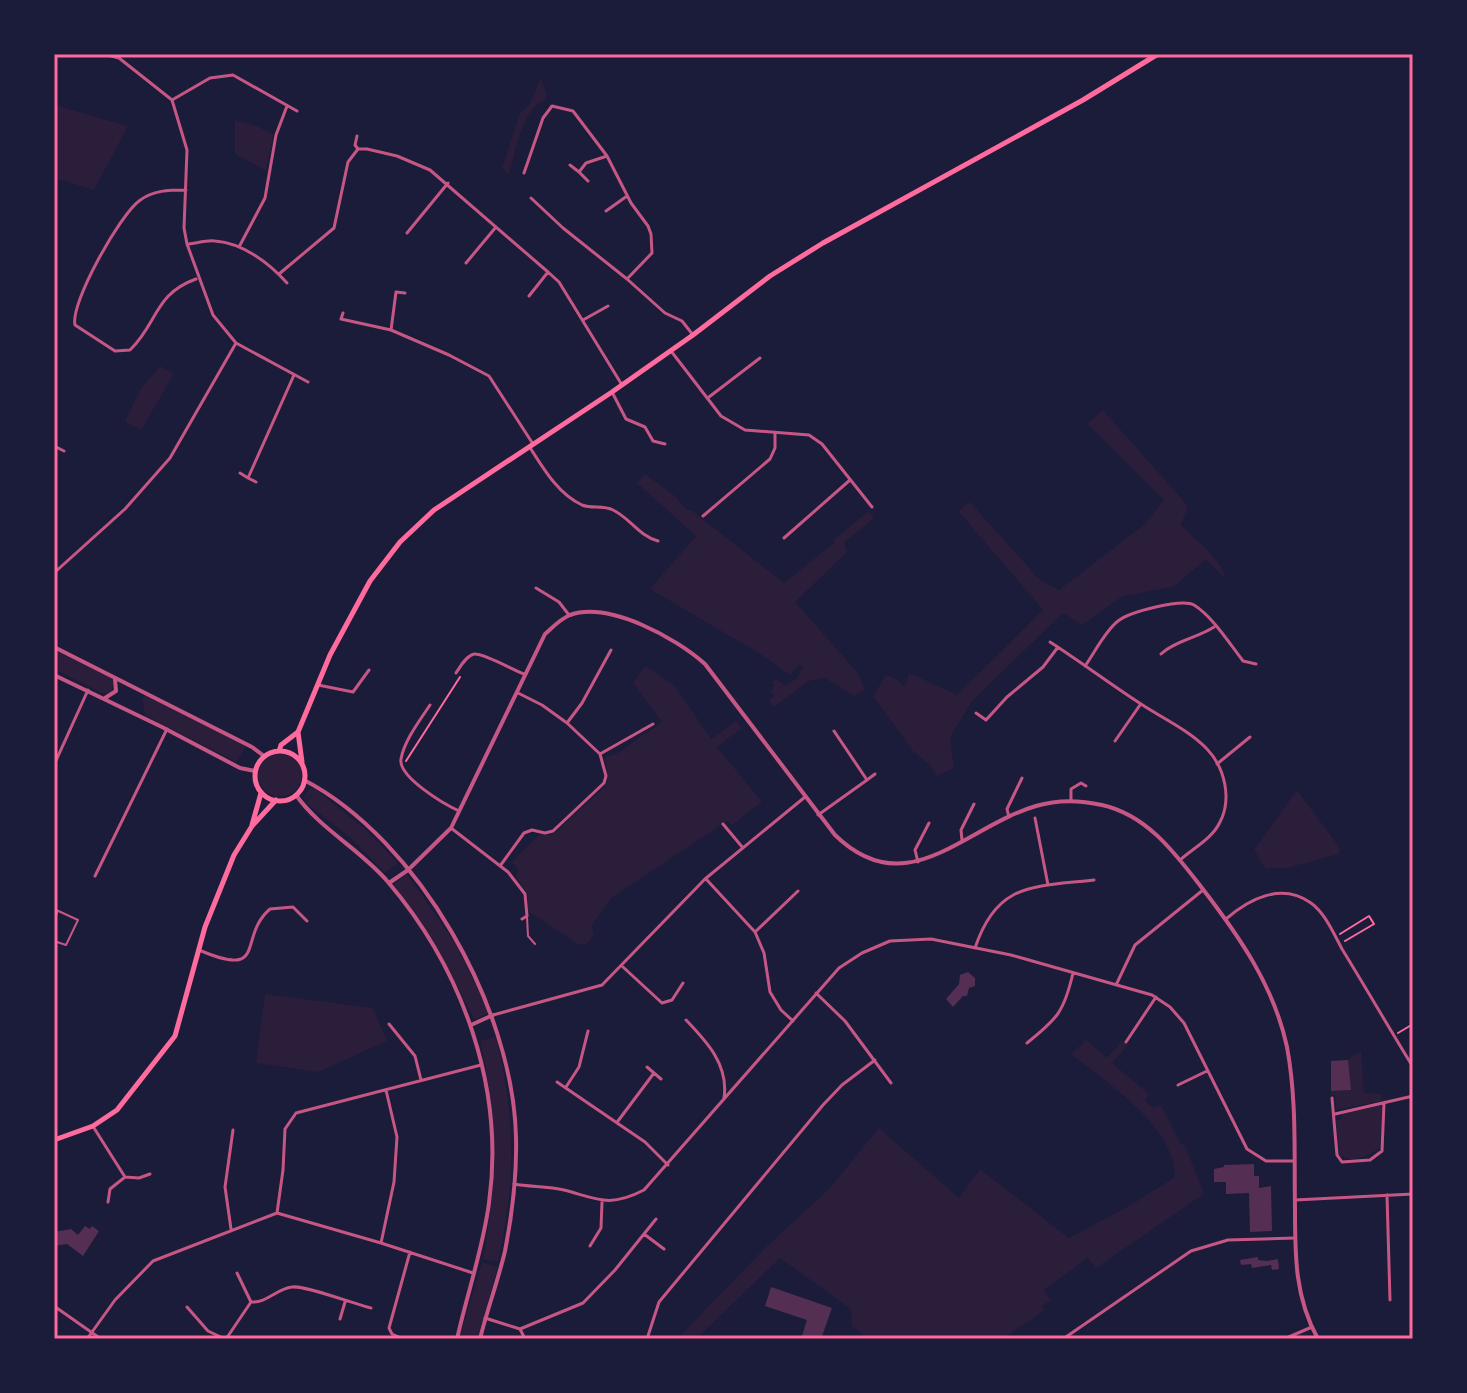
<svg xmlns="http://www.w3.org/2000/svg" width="1467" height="1393" font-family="'Alegreya Sans',sans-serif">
<rect width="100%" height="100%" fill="#1b1b3a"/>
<!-- green -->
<path fill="#2a1e3b" d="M541,78l6,18c-4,7 -9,7 -14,13 -12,12 -20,49 -24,66l-7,-7 18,-55 9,-8z
M54,105l74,21 -34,64 -40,-12z
M235,120l22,6 16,9 -7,36 -31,-17z
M160,366l14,8 -33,56 -16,-8 15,-32z
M1103,410l85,96 -7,19c12,13 44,37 44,53l-19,-19 -33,28 -50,9 -41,29 -19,-12 -91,88 -22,36 4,31 -18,8 -6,-11 -17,-14 -40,-55 13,-21 11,4 7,8 5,-13 7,2 41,19 86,-85 -85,-99 12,-9 69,77 20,11 85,-65 20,-25 -77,-76z
M645,474l30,22 13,15 3,-1 93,73 50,-40 -1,-3 36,-29 5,7 -30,25 3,9 -52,50 63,71 7,17 -11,6 -29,-18 -16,3 -35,26 -5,-7 5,-4 -3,-5 4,-6 -3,-3 4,-3 10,7 11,-8 6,-12 -4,-1 -9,10 -28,-20 -112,-66 46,-53 -59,-53z
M54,650l57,28 3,5 -3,9 -7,2 -50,-25z
M645,666l30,20 36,53 25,-18 6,7 -25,19 45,55 -30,23 -4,-4 -5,3 -112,74 -20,29 3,7 -8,11 -9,-1 -49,-33v-17l-12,-17 3,-7 -7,-8 27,-27h12l5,-3 50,-47 2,-5 -3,-23 11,-3 46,-32 -29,-39z
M146,695l100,51 -10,16 -91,-47 -3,-16z
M258 775a22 22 0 1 1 44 0a22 22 0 1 1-44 0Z
M310,789h5l51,41 32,33 -13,10 -34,-35 -45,-35 8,-13 -9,12 -1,-6z
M1297,790l43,58 -1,6 -52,14 -21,1 -12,-19z
M407,874l50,72 32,67 -15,6 -38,-74 -43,-61z
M265,994l108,14 14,33 -69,31 -62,-9z
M496,1037c20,83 20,143 2,225l-15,-3c15,-84 16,-135 -3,-218z
M1086,1040l21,18 15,-17 4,1 1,4 -15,17 37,31 -4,7 9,7 7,-3 20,40 3,-1 20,49 -3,3 -105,72 -8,-10 -44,32 7,10 -9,6 3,4 -42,29h-135l-16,-13 -1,-17 -71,-51 -84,81h-19l89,-92 63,-58 50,-61 80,70 21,-29 89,69 62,-33 44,-28c0,-51 -68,-94 -104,-123z
M1361,1051l3,42 17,1 1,7 -46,9 -1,-15h-4v-4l20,-1 -3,-30z
M1382,1105l-2,43c-12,8 -27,16 -41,7l-3,-35h5l1,-6z
M482,1262l16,5 -21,72h-18z"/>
<!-- building -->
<path fill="#542f53" d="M968,972l7,6v8l-6,2 -2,8h-4l-10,11 -7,-8 13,-15 1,-9z
M1348,1060l3,30 -20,1v-30z
M1254,1164v12h5v12l12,-2 1,45 -22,1 -1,-39 -23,1v-12h-12v-13l10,-2v-2z
M85,1226l5,3 2,-3 7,5 -16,25 -16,-12 -13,2v-14l17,-3 7,6z
M1258,1257v3l9,1 11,-2 1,10 -7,1 -1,-5 -19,3 -1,-4 -10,1 -1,-5z
M771,1287l61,21 -11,31h-20l6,-19 -42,-14z"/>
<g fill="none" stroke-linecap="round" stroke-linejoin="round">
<!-- path -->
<path stroke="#ff6b9d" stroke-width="2" d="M406,761l54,-84
M1340,934l29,-18 5,8 -29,17
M1398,1033l15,-9"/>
<!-- service -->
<path stroke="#c65784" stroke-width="2" d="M54,909l24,11 -12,25 -12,-4
M527,917l1,19 7,8
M54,923l3,-11"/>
<!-- minor -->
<path stroke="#c65784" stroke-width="3" d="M104,54l15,4 53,42 15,50 -3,78 3,16 26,71 23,28 72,39
M172,100l38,-22 23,-3 64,36
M358,149h9l30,7 33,14 118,102 11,10 63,103
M570,165l9,7 7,-9 21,-7
M579,172l9,9
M524,173l19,-55 9,-12 21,5 34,45 24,47 17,23 3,8 1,19 -25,26 38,34 17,8 11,14
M186,190c-17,0 -33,0 -47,11 -19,14 -69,102 -64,124l40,26 15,-1c28,-27 24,-56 66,-71
M531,198l32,30 64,51
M606,211l21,-15
M407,233l41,-50
M189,244c8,-1 18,-4 26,-3 28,2 54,22 72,42
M239,247l26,-49 11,-63 11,-29
M466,263l30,-36
M279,274l55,-46 14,-66 10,-13 -3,-4 2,-9
M529,296l19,-24
M343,313l-2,6 50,11 58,25 40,21 44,68
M583,320l25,-14
M391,330l5,-38 9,1
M671,351l50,65 24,14 64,5 13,9 50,63
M612,392l14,27 19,8 8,14 12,3
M709,397l51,-39
M54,446l10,5
M529,446c14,22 29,48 53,59 10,4 21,0 31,5 17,8 26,26 45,31
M240,473l8,5 46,-103
M248,478l8,4
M703,516l67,-57 5,-11v-16
M784,538l66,-58
M54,573l71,-64 45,-51 66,-115
M536,588l23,14 10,13
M1050,642c31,20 60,42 91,62 21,14 48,26 66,45 18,19 25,50 13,73 -8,17 -27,26 -40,38
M1161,654c14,-13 36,-16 53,-27
M1085,666c10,-14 20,-35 33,-45 11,-9 64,-23 76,-16 18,11 36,39 49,56l13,3
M456,673c4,-6 10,-17 18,-19 10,-1 39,16 50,20
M318,685l35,7 16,-22
M518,693l24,12 25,18 33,31 53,-30
M430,705c-10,15 -26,36 -29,54 -3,18 43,45 58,52
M976,713l10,7 21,-23 36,-30 15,-20
M567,723l15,-20 29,-53
M1115,741l25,-36
M1217,764l33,-27
M54,765l34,-75
M867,780l8,-6
M1071,800v-11l10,-6 5,3
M818,815l49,-35 -33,-49
M1009,817l-2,-8 15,-31
M1035,818l13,67
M723,824l20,24
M451,828l57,44 17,22 2,22 -5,3
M962,840l-1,-10 13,-26
M918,862l-3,-12 14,-27
M500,866l24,-33 8,-3 13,3 8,-2 51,-48 2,-7 -6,-22
M95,876l72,-147
M706,879l49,53 9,21 6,39 11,18 12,11
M1226,919c23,-20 55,-37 85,-16 14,10 23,31 31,46 24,39 47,79 71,118
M755,932l43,-41
M975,948c22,-66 58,-61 119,-68
M199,950c70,30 38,-13 71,-41l23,-2 14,14
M623,967l39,36 10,-3 11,-17
M1117,983l18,-38 68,-55
M816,993l29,28 46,62
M493,1015l109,-30 103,-106 100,-82
M686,1020c21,22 43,45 38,78
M389,1024l26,32 6,24
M1126,1042l30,-45
M1027,1043c30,-24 37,-31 46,-70
M647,1067l14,12
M557,1082l88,60 23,23
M1178,1085l29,-14
M566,1087l13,-20 9,-36
M1332,1098l5,57 5,7 28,-2 12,-9 2,-48
M1335,1114l78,-18
M618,1121l36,-48
M94,1128l31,49 14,1 11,-4
M514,1184c16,3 34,2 50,6 34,9 45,18 80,0l195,-222 23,-15 28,-12 41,-2 80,16 141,40 18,12 14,16 63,126 19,12h28
M1387,1195l3,105
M1295,1200l118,-6
M108,1202l2,-13 15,-12
M277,1213l6,-43 2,-41 11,-16 185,-48
M231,1229l-6,-42 8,-57
M644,1234l20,15
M381,1243l13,-61 3,-45 -11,-47
M590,1246l11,-18 1,-26
M237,1273l14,29
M54,1306l47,33
M187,1307l21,24 17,8
M485,1318l35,11 63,-26 32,-33 41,-51
M340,1319l5,-17
M520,1329l5,10
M87,1339l28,-39 38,-39 124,-48 104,30 92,30
M226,1339l25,-37c16,1 25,-13 41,-15 13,-2 62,17 79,21
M403,1339l-11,-5 -3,-6 21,-76
M647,1339l12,-37 164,-197 19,-20 33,-25
M1063,1339l128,-88 37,-11 67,-2
M1284,1339l28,-12"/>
<!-- tertiary -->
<path stroke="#c65784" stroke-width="4" d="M54,647l198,100 12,9
M54,675l108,52 78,41 15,3
M105,698l11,-7 -1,-12
M304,780c115,60 209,228 212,357 1,37 -4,78 -11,114 -7,30 -18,59 -25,88
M296,795c24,34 65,55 92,87 75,88 117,206 101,321 -6,46 -22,91 -32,136
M389,883l19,-13 43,-42 94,-194c7,-6 15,-15 25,-19 39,-14 106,23 135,49l130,171c72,70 129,-8 201,-29 23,-7 44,-6 66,-1 45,10 73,48 100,83 37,48 72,98 85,159 10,53 7,109 8,163 0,46 0,88 23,129
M471,1025l22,-10"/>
<!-- secondary -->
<path stroke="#ff6b9d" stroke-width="5" d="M298,732l4,30
M279,751l2,-6 17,-13 32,-77 40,-74 30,-39 34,-32 178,-118 81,-57 77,-59 53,-33 260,-143 75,-46
M255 776a25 25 0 1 1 50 0a25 25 0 1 1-50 0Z
M252,825l9,-32
M54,1140l39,-14 24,-16 58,-74 30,-109 29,-72 18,-29 24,-26"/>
</g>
<!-- border -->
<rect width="1467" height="1393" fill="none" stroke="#1b1b3a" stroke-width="112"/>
<rect x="56" y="56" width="1355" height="1281" fill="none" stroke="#ff6b9d" stroke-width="3"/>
</svg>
